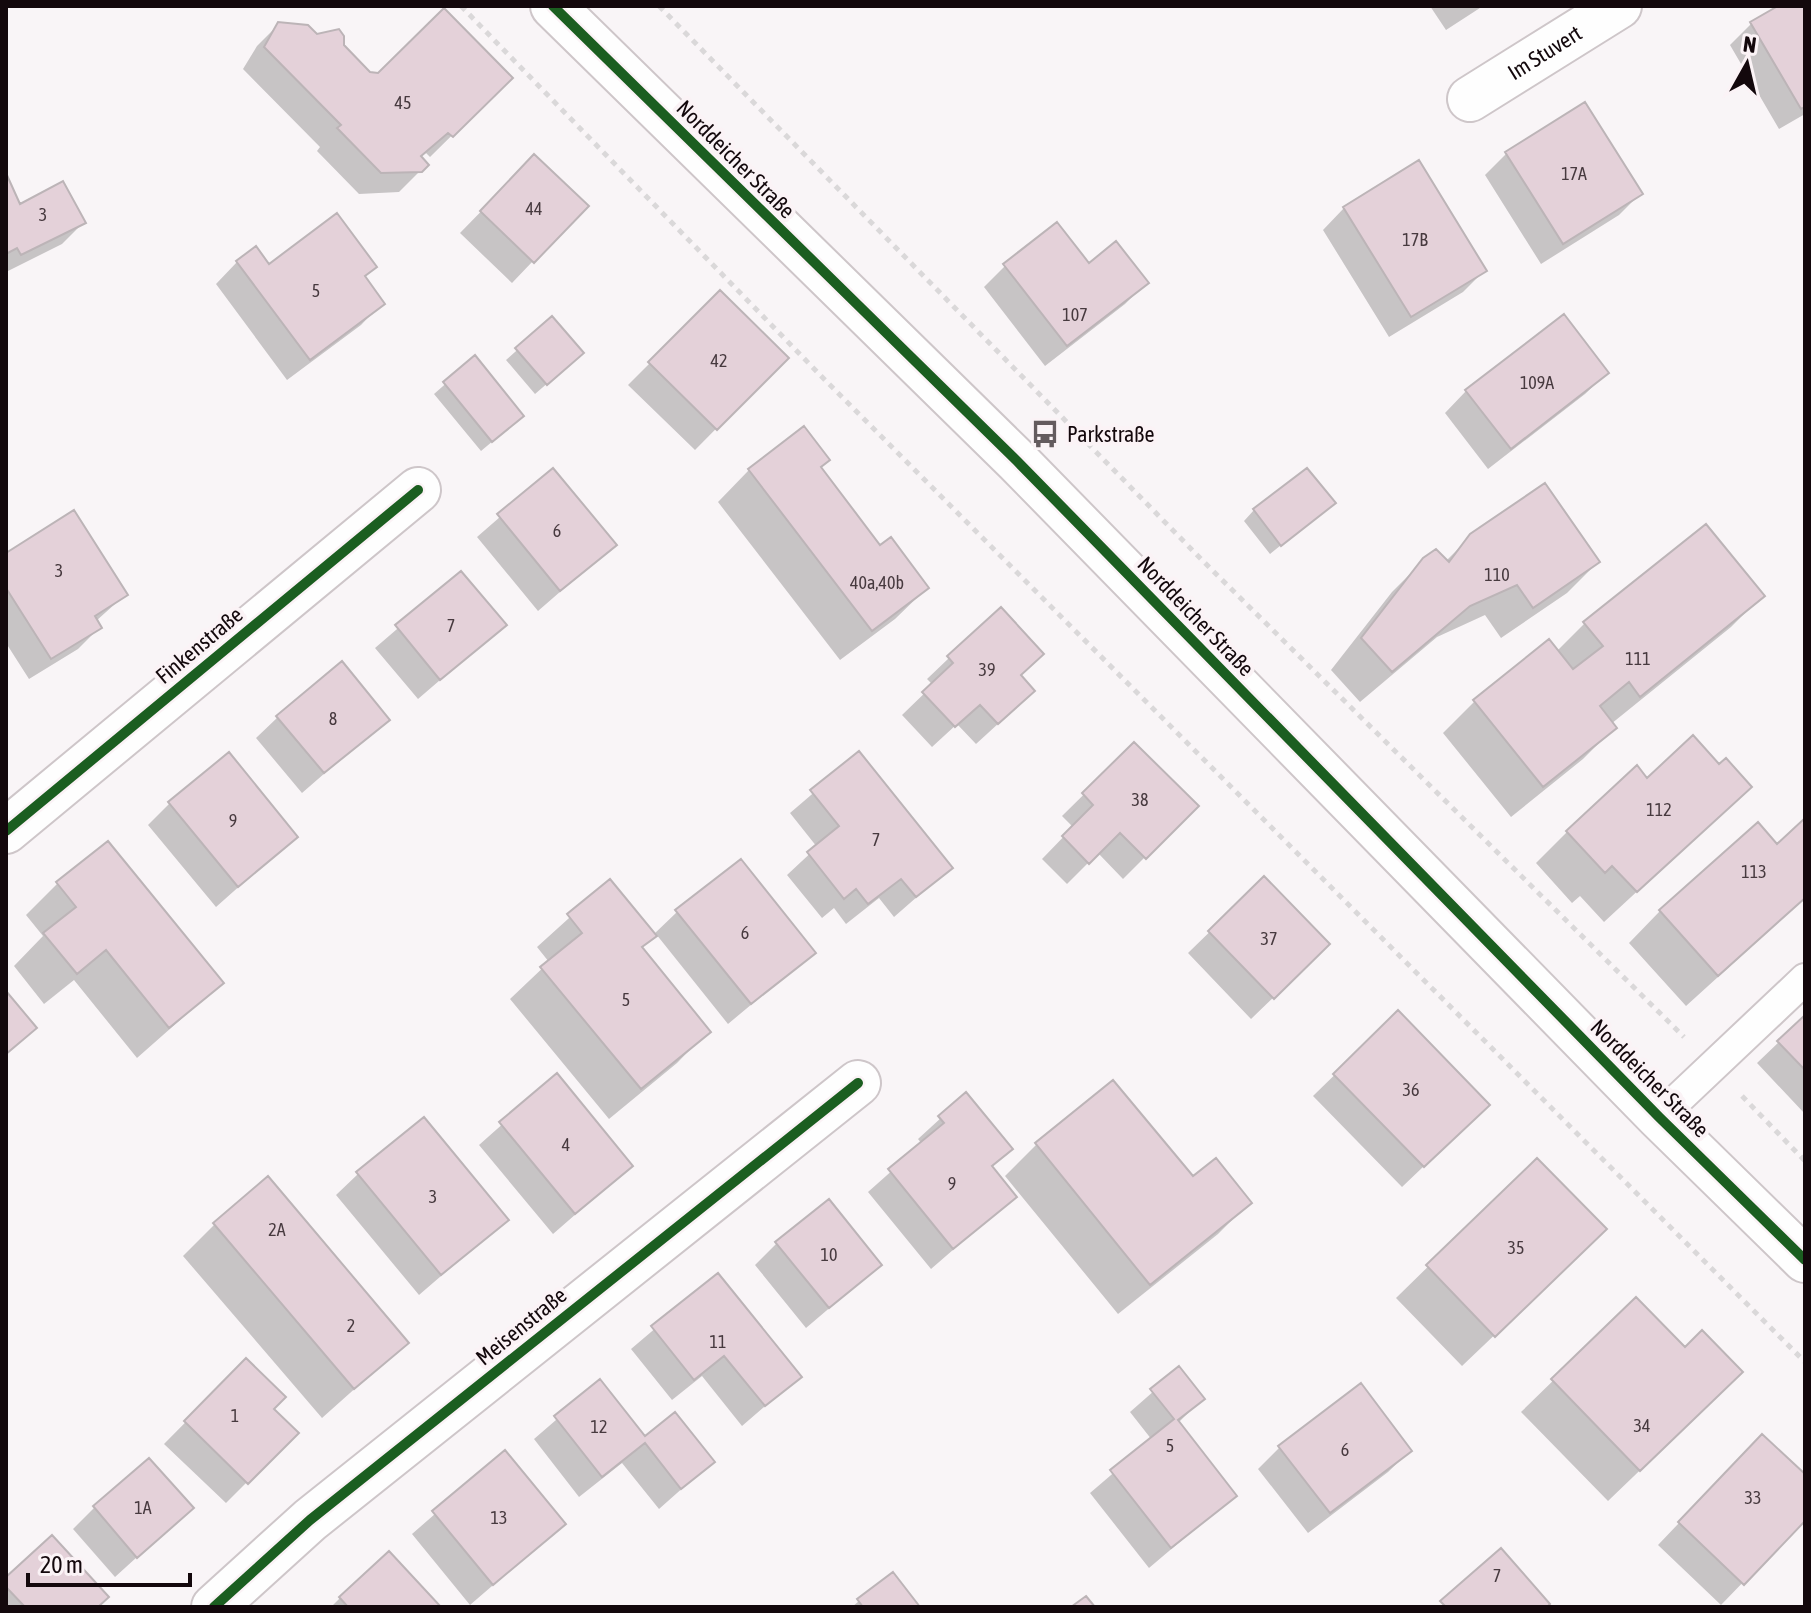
<svg xmlns="http://www.w3.org/2000/svg" width="1811" height="1613" font-family="'Asap Condensed',sans-serif">
<rect width="100%" height="100%" fill="#f9f5f7"/>
<!-- shadow -->
<path fill="#0003" d="M1430,6h53l-37,24z
M1782,6h23v108l-26,15 -49,-84 22,-22z
M279,24l63,21 27,29 141,4 -80,79 -4,-4 -6,5 6,7 -27,27 -40,2 -42,-43 3,-4 -77,-78 14,-23z
M1585,105l56,88 -22,22 -78,49 -56,-89 21,-21z
M534,157l-1,104 -21,22 -52,-50z
M6,180l13,27 64,16 -21,21 -56,28z
M1344,208l141,62 -22,22 -74,45 -66,-107z
M237,262l126,16 19,25 -21,22 -74,55 -71,-96z
M1005,266h84l57,17 -21,21 -80,62 -61,-79z
M720,293l66,65 -91,92 -67,-65z
M552,319l19,44 -36,31 -29,-34z
M475,358l36,68 -30,25 -47,-57z
M1607,373l-22,21 -97,75 -43,-56 21,-22z
M803,429l16,39 61,79 47,41 -32,31 -55,41 -122,-158 31,-32z
M553,471l61,74 -76,66 -61,-74z
M1333,503l-63,51 -26,-33 10,-11z
M1471,536l127,26 -31,31 -66,45 -16,-23 -48,22 -77,65 -29,-32 61,-78 32,-32 22,1z
M6,555l119,40 -29,26 4,6 -22,22 -49,30 -23,-36z
M461,574l43,51 -86,74 -43,-51z
M1762,596l-31,31 -120,97 3,4 -31,31 -72,58 -68,-84 31,-31 75,-60 7,10 29,-29z
M949,658l70,18 -8,36 -35,32 -19,-20 -25,23 -30,-32 31,-30 -6,-6z
M278,717l109,2 -85,74 -46,-55z
M1134,745l62,61 -73,73 -25,-26 -31,31 -25,-25 31,-32 -11,-11z
M859,754l91,114 -56,49 -15,-19 -33,26 -12,-16 -12,10 -35,-43 30,-28 -27,-34z
M1719,767l31,20 -146,135 -24,-26 -8,7 -36,-40 31,-31 80,-52z
M170,803l125,34 -79,70 -68,-82z
M1805,821v77l-119,108 -57,-63 31,-32 117,-64z
M107,843l115,140 -85,75 -63,-78 -30,24 -30,-38 29,-30 -17,-21 31,-31z
M1264,879l42,87 -55,53 -63,-66z
M610,881l43,54 24,-23 136,41 -85,71 -72,-90 -15,15 67,82 -31,32 -68,56 -99,-120 39,-37 -12,-15z
M1398,1013l68,113 -64,61 -89,-91z
M1805,1017v97l-48,-51z
M557,1076l74,90 -78,68 -74,-89z
M1113,1083l79,96 57,24 -31,31 -100,80 -113,-138 31,-31z
M966,1095l44,54 -19,19 23,29 -83,72 -63,-77 54,-48 -4,-5z
M1537,1160l36,100 -111,106 -66,-68z
M358,1174l148,46 -87,75 -83,-100z
M215,1224l191,119 -84,75 -139,-162z
M777,1243l103,22 -74,63 -51,-63z
M717,1276l82,101 -57,49 -40,-50 -30,24 -41,-51z
M1636,1300l73,104 -101,97 -87,-89z
M246,1361l26,48 24,24 -70,70 -62,-59z
M1179,1369l23,30 -24,24 57,72 -86,73 -59,-75 62,-53 -22,-28z
M600,1382l45,57 67,23 -53,47 -37,-46 -43,34 -45,-58z
M1280,1447l130,4 -22,21 -80,61 -50,-64z
M505,1453l59,71 -94,81 -58,-71z
M1741,1458l64,19v41l-84,87 -63,-60z
M94,1508h97l-76,69 -42,-48z
M389,1553l49,54h-107l9,-9z
M6,1579l90,28h-90z
M859,1601l58,6h-65z"/>
<!-- building -->
<path fill="#e4d1d9" stroke="#bcb4b7" stroke-width="2" d="M1778,6h27v101l-4,2 -51,-87z
M444,8l69,70 -60,59 -5,-4 -27,23 8,9 -7,7 -41,1 -44,-45 4,-3 -77,-78 14,-25 30,3 9,9 22,-5 5,7v9l26,27 8,1z
M1585,102l58,92 -80,50 -58,-92z
M534,154l55,52 -55,57 -54,-52z
M1419,160l68,111 -76,46 -68,-110z
M6,173l14,31 43,-23 23,42 -65,32 -4,-7 -11,6z
M337,213l40,54 -12,9 20,28 -75,56 -74,-99 20,-15 13,18z
M1057,222l32,41 27,-22 33,42 -82,63 -64,-82z
M720,290l69,68 -72,72 -69,-68z
M1564,314l45,59 -98,76 -46,-59z
M552,316l32,37 -37,32 -32,-37z
M475,355l49,61 -32,26 -49,-60z
M804,426l26,34 -9,7 59,78 11,-8 38,51 -57,43 -124,-162z
M553,468l64,77 -57,46 -63,-77z
M1307,468l29,35 -55,43 -28,-37z
M1545,483l55,79 -67,46 -16,-23 -47,21 -78,66 -31,-34 62,-80 13,-9 13,13 21,-28z
M74,510l54,85 -33,21 7,12 -51,31 -45,-71v-35z
M1706,524l59,72 -125,101 -11,-15 -29,24 17,22 -74,59 -70,-87 76,-61 24,30 30,-23 -20,-24z
M461,571l46,54 -67,55 -45,-55z
M1001,607l43,47 -23,21 14,16 -37,33 -18,-19 -25,22 -33,-35 31,-29 -6,-7z
M342,661l48,59 -66,53 -48,-57z
M1693,735l26,29 7,-6 26,29 -115,105 -25,-26 -7,7 -39,-42 71,-66 10,13z
M1134,742l65,64 -53,53 -26,-26 -31,31 -27,-28 31,-31 -11,-12z
M859,751l94,117 -37,29 -15,-18 -33,25 -12,-15 -12,10 -37,-47 32,-26 -29,-36z
M229,752l69,85 -60,50 -70,-85z
M1805,818v80l-87,78 -59,-66 99,-88 19,22z
M108,841l116,142 -55,45 -63,-78 -29,24 -34,-41 33,-26 -20,-25z
M741,859l75,94 -65,51 -76,-94z
M1264,876l66,68 -56,55 -66,-68z
M610,879l47,57 -15,11 69,85 -70,57 -101,-122 42,-34 -15,-19z
M6,991l31,37 -31,26z
M1398,1010l92,95 -66,62 -91,-93z
M1805,1015v55l-28,-29z
M557,1073l76,93 -58,48 -76,-92z
M1113,1080l80,96 23,-18 36,45 -102,82 -115,-142z
M966,1092l47,57 -21,17 25,31 -64,52 -65,-80 56,-46 -6,-7z
M424,1117l85,103 -68,55 -85,-103z
M1537,1158l70,71 -112,108 -69,-72z
M268,1176l141,167 -55,46 -141,-166z
M829,1199l53,66 -53,43 -54,-66z
M718,1273l84,104 -37,29 -41,-50 -30,24 -43,-54z
M1636,1297l49,50 17,-17 41,42 -103,99 -89,-92z
M246,1358l40,39 -12,12 25,24 -51,51 -64,-63z
M1179,1366l26,33 -27,21 59,76 -66,52 -61,-78 64,-51 -24,-30z
M600,1379l45,57 30,-24 40,50 -34,27 -36,-46 -43,34 -48,-61z
M1361,1383l51,68 -82,62 -52,-67z
M1762,1434l43,40v47l-61,64 -66,-63z
M505,1450l61,74 -73,61 -61,-74z
M149,1458l45,50 -57,50 -44,-52z
M52,1535l57,62 -11,10h-73l-19,-20v-10z
M1501,1548l49,56 -3,3h-101l-6,-6z
M389,1551l52,56h-93l-9,-10z
M893,1572l27,35h-57l-6,-8z
M1086,1596l9,11h-24z"/>
<g fill="none" stroke-linecap="round" stroke-linejoin="round">
<defs>
<path id="lane" d="M1659,1117l146,-138"/>
<g id="street">
<path id="s1" d="M1470,99l149,-93"/>
<path d="M6,831l412,-341"/>
<path d="M214,1607l96,-87 548,-437"/>
</g>
<path id="secondary" d="M553,6l464,455 642,656 146,143"/>
</defs>
<!-- lane casing -->
<use href="#lane" stroke="#cec6c9" stroke-width="34"/>
<!-- street casing -->
<use href="#street" stroke="#cec6c9" stroke-width="48"/>
<!-- secondary casing -->
<use href="#secondary" stroke="#cec6c9" stroke-width="48"/>
<!-- path -->
<path stroke="#dad8d9" stroke-width="5" stroke-dasharray="6 6" stroke-linecap="butt" d="M461,6l364,374 980,982
M659,6l544,555 481,476
M1742,1096l63,65"/>
<!-- lane -->
<use href="#lane" stroke="#fefefe" stroke-width="30"/>
<!-- street -->
<use href="#street" stroke="#fefefe" stroke-width="44"/>
<!-- secondary -->
<use href="#secondary" stroke="#fefefe" stroke-width="44"/>
<defs>
<path id="cycleway" d="M553,6l464,455 642,656 146,143
M6,831l412,-341
M214,1607l96,-87 548,-437"/>
</defs>
<!-- cycleway casing -->
<use href="#cycleway" stroke="#fbf3f6" stroke-width="15"/>
<!-- cycleway -->
<use href="#cycleway" stroke="#1b5e20" stroke-width="10"/>
</g>
<!-- icons -->
<defs>
<symbol id="bus-bare" viewBox="-9 -9 18 18"><path d="M-5-6H5V4H4V6H2V4H-2V6H-4V4H-5ZM-3.5-4V0h7V-4ZM-3.5 1.2v1.5H-2V1.2ZM2 1.2v1.5H3.5V1.2Z" fill="#645b5e" stroke="#fbf3f6" stroke-width="2.5" paint-order="stroke"/></symbol>
</defs>
<g fill-rule="evenodd">
<use href="#bus-bare" x="1025" y="414" width="40" height="40"/>
</g>
<g text-anchor="middle" dominant-baseline="central" stroke-width="8" stroke-linejoin="round" paint-order="stroke">
<!-- number labels -->
<g font-size="18" fill="#473a3f">
<text x="403" y="102">45</text>
<text x="1574" y="173">17A</text>
<text x="534" y="208">44</text>
<text x="43" y="214">3</text>
<text x="1415" y="239">17B</text>
<text x="316" y="290">5</text>
<text x="1075" y="314">107</text>
<text x="719" y="360">42</text>
<text x="1537" y="382">109A</text>
<text x="557" y="530">6</text>
<text x="59" y="570">3</text>
<text x="1497" y="574">110</text>
<text x="877" y="582">40a,40b</text>
<text x="451" y="625">7</text>
<text x="1638" y="658">111</text>
<text x="987" y="669">39</text>
<text x="333" y="718">8</text>
<text x="1140" y="799">38</text>
<text x="1659" y="809">112</text>
<text x="233" y="820">9</text>
<text x="876" y="839">7</text>
<text x="1754" y="871">113</text>
<text x="745" y="932">6</text>
<text x="1269" y="938">37</text>
<text x="626" y="999">5</text>
<text x="1411" y="1089">36</text>
<text x="566" y="1144">4</text>
<text x="952" y="1183">9</text>
<text x="433" y="1196">3</text>
<text x="277" y="1229">2A</text>
<text x="1516" y="1247">35</text>
<text x="829" y="1254">10</text>
<text x="351" y="1325">2</text>
<text x="718" y="1341">11</text>
<text x="235" y="1415">1</text>
<text x="1642" y="1425">34</text>
<text x="599" y="1426">12</text>
<text x="1170" y="1445">5</text>
<text x="1345" y="1449">6</text>
<text x="1753" y="1497">33</text>
<text x="143" y="1507">1A</text>
<text x="499" y="1517">13</text>
<text x="1497" y="1575">7</text>
</g>
<!-- street labels -->
<g font-size="22" fill="#13080c" stroke="#fbf3f6">
<text stroke="none"><textPath href="#s1" startOffset="88">Im Stuvert</textPath></text>
<text transform="translate(736 159) rotate(45)">Norddeicher Straße</text>
<text transform="translate(1196 616) rotate(46)">Norddeicher Straße</text>
<text transform="translate(199 645) rotate(-40)">Finkenstraße</text>
<text transform="translate(1650 1078) rotate(45)">Norddeicher Straße</text>
<text transform="translate(521 1326) rotate(-39)">Meisenstraße</text>
</g>
<!-- poi labels -->
<g font-size="22" fill="#13080c" stroke="#fbf3f6" text-anchor="start">
<text x="1067" y="434">Parkstraße</text>
</g>
</g>
<!-- border -->
<rect width="1811" height="1613" fill="none" stroke="#13080c" stroke-width="16"/>
<!-- north arrow -->
<g transform="translate(1747 64) rotate(8)" stroke="#fbf3f6" stroke-width="6" paint-order="stroke">
<path d="M0-6L14 30L0 20L-14 30Z" fill="#13080c"/>
<text y="-12" font-size="22" font-weight="bold" text-anchor="middle" fill="#13080c">N</text>
</g>
<!-- scale -->
<path d="M28 1573v12h162v-12" fill="none" stroke="#13080c" stroke-width="4"/>
<text x="40" y="1573" font-size="24" fill="#13080c" stroke="#fbf3f6" stroke-width="6" paint-order="stroke">20 m</text>
</svg>
